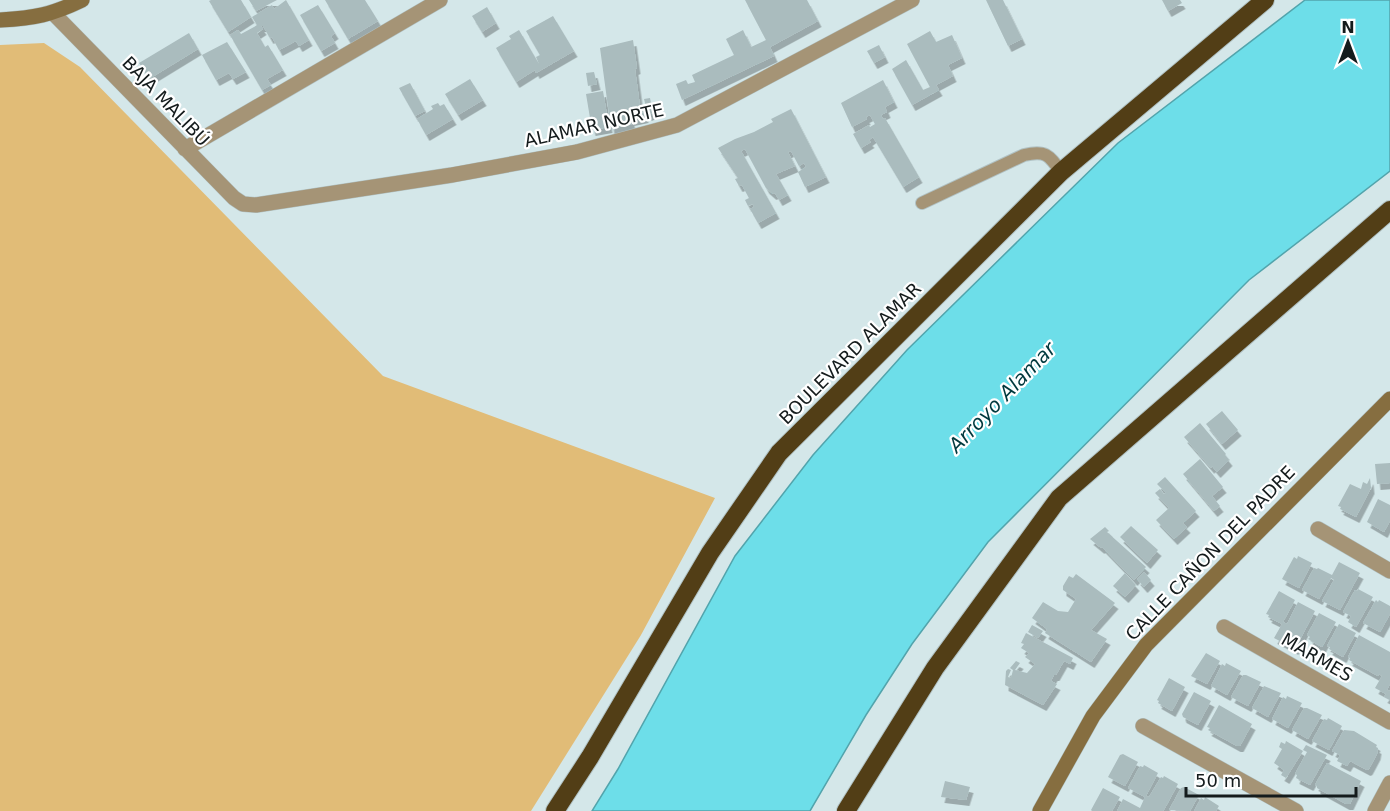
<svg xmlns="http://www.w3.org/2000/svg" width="1390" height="811" font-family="'DejaVu Sans',sans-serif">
<defs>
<filter id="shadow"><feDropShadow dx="3.5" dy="6" stdDeviation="0" flood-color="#0004"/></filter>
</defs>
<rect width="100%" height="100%" fill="#d4e7e9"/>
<!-- green -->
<path fill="#e1bc77" d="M44,43l36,24 303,309 332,122 -74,137 -110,176h-531v-766z"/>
<!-- water -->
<path fill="#6ddee9" stroke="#52a4ac" stroke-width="1.5" d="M1305,0h85v171l-141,109 -261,262 -76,102 -46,71 -56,96h-218l26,-42 117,-213 78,-101 94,-105 211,-207z"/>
<!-- building -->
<path fill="#aabcbe" filter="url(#shadow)" d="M211,0h30l10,17 -23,15 -19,-31z
M249,0h28l-21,11z
M286,0l23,40 -10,6 -3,-5 -17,9 -7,-13 -2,1 -7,-12h-2l2,3 -6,4 8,14 3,-2 15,25 -16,9 4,6 -9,5 -32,-55 8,-5 3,4 13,-7 3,-2 -5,-8 20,-12 2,4z
M325,0h40l13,21 -30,18z
M745,0h62l11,21 -48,26 4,9 -92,44 -6,-16 10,-4 2,4 7,-2 -3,-7 42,-20 -8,-16 17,-9 8,17 15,-7z
M986,0h17l19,39 -14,7z
M1162,0h18l2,3 -14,8z
M318,5l17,28 -4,3 4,7 -14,8 -21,-36z
M487,7l9,16 -14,9 -10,-16z
M553,16l21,35 -38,22 -1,-3 -19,12 -20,-34 15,-9 -2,-3 10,-6 20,34 -3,-7 4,-2 -14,-24z
M930,31l6,11 16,-7 10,23 -14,7 5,11 -17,9 3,5 -27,15 -20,-36 14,-9 17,30 7,-3 -23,-43z
M189,33l9,16 -49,30 -10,-16z
M633,40l4,28 -2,1 5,37h3l2,11 -14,3 1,4 -21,5 -11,-81z
M227,42l19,30 -13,7 -4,-6 -13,7 -14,-25z
M879,45l6,12 -11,6 -7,-12z
M594,72l3,12 -9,2 -2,-13z
M470,79l13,21 -25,15 -13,-21z
M883,80l11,22 -9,5 2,5 -6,3 2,4 2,-1 34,59 -16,10 -30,-50 -4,3 2,2 -10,6 -8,-14 16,-9 1,2 5,-3 -5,-9 -4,2 1,2 -15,8 -11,-24z
M410,83l15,28 -10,5 -16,-28z
M603,91l6,36 -17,3 -6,-36z
M650,98l3,15 -5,2 -4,-16z
M438,103l2,3 4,-2 9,15 -27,16 -9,-16 16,-10 -2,-3z
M791,109l35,68 -21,10 -7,-15 8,-5 -2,-4 -5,3 -8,-15 -3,1 7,14 -19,8 12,21 -9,5 -4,-7 -2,1 -7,-6 -21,-39 -4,2 35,62 -18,10 -8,-14 4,-2 -1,-3 -5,2 -3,-6 4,-2 -7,-13 -3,1 -4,-7 3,-1 -20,-30 17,-9 19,-7 19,-10 -2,-3z
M1222,411l16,19 -16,14 -16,-20z
M1200,423l26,31 -1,1 4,5 -12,12 -5,-6 -1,2 -27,-31z
M1200,459l23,28 -11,9 8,10 -6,5 -31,-37z
M1390,463v20l-13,1 -2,-20z
M1165,477l31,34 -13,12 4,4 -13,12 -18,-19 13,-12 -14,-15 5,-4 4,5 2,-1 -9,-9z
M1370,478l1,10 -15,29 -16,-8 1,-2 -3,-1 12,-22 11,5 2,-7 4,2z
M1378,499l12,6v16l-6,11 -17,-10z
M1131,526l27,24 -11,13 -27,-26z
M1105,527l4,4 -2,1 39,35 -12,13 -32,-33 -1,1 -11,-9z
M1298,556l14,7 -13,25 -17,-9 12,-22 3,2z
M1339,562l21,11 -20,37 -18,-9 12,-21 -3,-2 -12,21 -17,-9 12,-22 3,1 1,-1 14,7z
M1144,572l7,8 -7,7 -7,-8z
M1125,573l11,12 -11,12 -12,-11z
M1076,574l39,29 -24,27 16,9 -16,23 -46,-29 2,-4 -15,-11 11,-16 15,9 10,1 8,-13 -13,-9v-4l6,-10 4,2z
M1358,589l15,8 -17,30 -8,-5 3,-6 -8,-4 12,-22 2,1z
M1279,591l16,9 -12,22 4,2 11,-22 17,9 -20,38 -21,-11 8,-14 -14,-7 1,-2 -3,-1z
M1376,600l2,2 1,-2 11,6v8l-10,18 -17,-9z
M1319,613l17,9 -14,25 -14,-8 2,-2 -3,-2z
M1339,624l17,9 -13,24 -14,-8 1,-2 -3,-1z
M1032,625l11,6 -5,7 -10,-6z
M1026,633l47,25 -3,6 -6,-3 -8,14h-2l-3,6 6,3 -14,21 -38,-20 1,-14 2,-2 3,1 -3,7 3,1 2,-8 -3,-2 6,-7 4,2 -5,7 12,3 8,-9 -10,-7 4,-4 -8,-5 3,-4 -3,-1z
M1359,635l31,17v32l-3,6 3,1v9l-6,-3 2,-3 -11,-6 7,-12 -3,-2 -1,2 -29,-16 1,-2 -2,-1z
M1206,653l14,8 -13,23 -16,-8z
M1226,663l15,8 -14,24 -16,-9 11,-22 3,2z
M1243,675h3l15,7 -13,24 -17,-9z
M1169,678l16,9 -13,24 -14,-8 1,-2 -2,-1z
M1264,686l17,7 -13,24 -16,-9z
M1194,692l17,9 -13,24 -15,-8 -1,-3z
M1287,696l15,7 -14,25 -16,-9 11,-22 3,2z
M1219,705l33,19 -12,22h-3l-29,-16 2,-2 -3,-1z
M1304,708h3l15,7 -14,24 -16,-9z
M1328,718l14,8 -13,24 -17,-9 12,-22 3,1z
M1344,730l10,1 23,14 -1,2 2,1 -1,6 -8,15 -2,1 -17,-9 -3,5 -10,-5 3,-6 -8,-4z
M1286,741l17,10 -17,27 -5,-3 3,-5 -10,-7 8,-14 -3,-2 2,-5 4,2z
M1306,745l21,10 -17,30 -14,-7 1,-3 -2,-1 12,-22 -4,-2z
M1123,754l15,8 -13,24 -17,-9 12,-22z
M1327,763l34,18 -11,23h-4l-29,-16v-2l-2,-1z
M1144,765l14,8 -12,23 3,1 12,-20 2,1 1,-2 14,8 -13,24 -2,3h-46l6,-12 17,9 5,-11 -17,-9 12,-22 3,1z
M945,781l25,6 -4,13 -25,-3z
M1184,787l15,8 -9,16 -21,-1 12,-22z
M1103,788l17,9 -8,14h-20l-1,-1z
M1205,797l14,9 -3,5h-22l7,-13 3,2z"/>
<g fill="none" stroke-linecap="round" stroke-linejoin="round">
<defs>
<path id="lane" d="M922,203l102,-48c22,-5 25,0 37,17"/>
<path id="street" d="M54,14l180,184 9,6 13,1 196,-30 125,-23 100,-27 235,-125
M185,149l255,-149
M1318,529l72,42
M1224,627l166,95
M1143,726l153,85
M1375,811l15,-28"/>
<path id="secondary" d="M0,20c35,-2 51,-5 82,-20
M1040,811l53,-95 53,-71 244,-246"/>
<path id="highway" d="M555,811l35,-54 120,-204 69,-100 282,-281 204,-172
M846,811l89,-143 124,-170 331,-288"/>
</defs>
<!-- lane casing -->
<use href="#lane" stroke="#b1c2c4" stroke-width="14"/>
<!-- street casing -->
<use href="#street" stroke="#b1c2c4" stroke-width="16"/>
<!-- secondary casing -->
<use href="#secondary" stroke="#b1c2c4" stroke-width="16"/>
<!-- highway casing -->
<use href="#highway" stroke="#b1c2c4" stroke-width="20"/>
<!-- lane -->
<use href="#lane" stroke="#a59476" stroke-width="12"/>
<!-- street -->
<use href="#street" stroke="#a59476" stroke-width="15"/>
<!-- secondary -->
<use href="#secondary" stroke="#866e40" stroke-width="15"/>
<!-- highway -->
<use href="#highway" stroke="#523e16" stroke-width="18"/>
</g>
<g text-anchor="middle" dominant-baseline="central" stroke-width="4.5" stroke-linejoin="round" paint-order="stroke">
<!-- street labels -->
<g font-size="18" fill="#141b1c" stroke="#fff">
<text transform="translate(166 101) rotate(46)">BAJA MALIBÚ</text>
<text transform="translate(594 125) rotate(-13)">ALAMAR NORTE</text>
<text transform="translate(850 353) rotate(-45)">BOULEVARD ALAMAR</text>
<text transform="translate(1210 553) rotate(-46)">CALLE CAÑON DEL PADRE</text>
<text transform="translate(1317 657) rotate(30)">MARMES</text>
</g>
<!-- water labels -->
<g font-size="20" font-style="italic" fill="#00393e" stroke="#fff">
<text transform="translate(1002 397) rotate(-46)">Arroyo Alamar</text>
</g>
</g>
<!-- north arrow -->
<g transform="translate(1348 42)" stroke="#ffffff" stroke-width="4.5" paint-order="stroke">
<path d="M0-4.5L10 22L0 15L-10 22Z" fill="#141b1c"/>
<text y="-9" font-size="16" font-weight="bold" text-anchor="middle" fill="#141b1c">N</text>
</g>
<!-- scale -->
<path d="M1186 787v9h170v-9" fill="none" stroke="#141b1c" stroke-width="3"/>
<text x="1195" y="787" font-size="18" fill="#141b1c" stroke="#ffffff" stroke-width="4.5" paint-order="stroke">50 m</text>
</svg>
